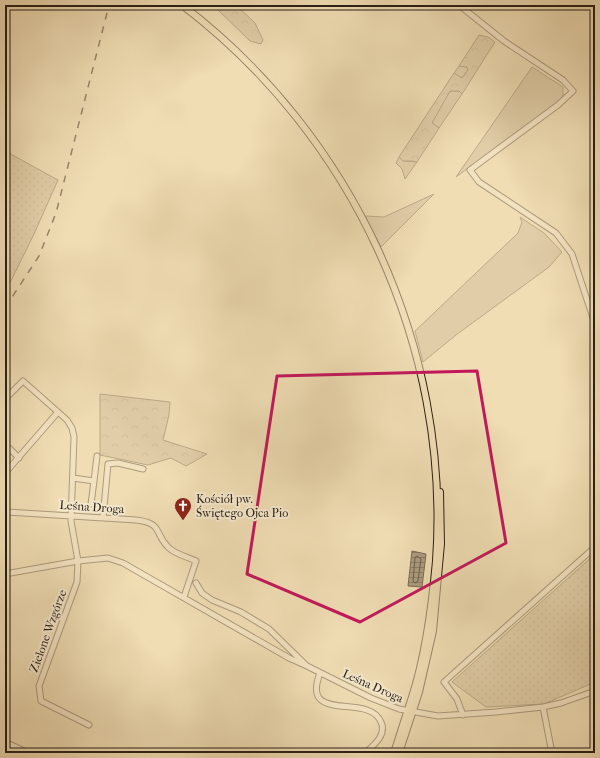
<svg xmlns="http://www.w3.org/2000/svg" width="600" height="758" font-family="'IM FELL French Canon',serif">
<defs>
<pattern id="forest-crowns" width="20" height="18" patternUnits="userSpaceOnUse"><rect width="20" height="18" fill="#cebd99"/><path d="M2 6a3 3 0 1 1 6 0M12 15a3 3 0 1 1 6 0" fill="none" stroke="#b1a283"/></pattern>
<pattern id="garden-dots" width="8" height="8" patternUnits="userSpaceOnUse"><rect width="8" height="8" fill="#cebd99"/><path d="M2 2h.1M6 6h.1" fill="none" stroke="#b1a283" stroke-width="1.8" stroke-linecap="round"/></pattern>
<pattern id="water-rules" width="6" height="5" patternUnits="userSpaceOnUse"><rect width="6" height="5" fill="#ac9c7e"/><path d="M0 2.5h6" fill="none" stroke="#8c7f66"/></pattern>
</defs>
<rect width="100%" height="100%" fill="#f0ddb4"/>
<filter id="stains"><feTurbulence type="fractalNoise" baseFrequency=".005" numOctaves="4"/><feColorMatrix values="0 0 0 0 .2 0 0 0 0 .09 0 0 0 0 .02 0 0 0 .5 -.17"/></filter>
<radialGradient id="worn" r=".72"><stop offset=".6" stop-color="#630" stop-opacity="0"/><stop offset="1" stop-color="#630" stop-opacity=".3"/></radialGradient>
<!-- grass -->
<path fill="#cebd99" stroke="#7c6e56" d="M459,66l8,1 1,3 -6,8 -8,-5z
M532,67l31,20v11l-107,79z
M450,91h9l3,3 -23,34 -7,-5 2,-7z
M399,157l4,4 14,1 -12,17 -3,-10 -6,-6z
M434,194l-53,53 -16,-31 19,1z
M520,217l24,16 18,19 -13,15 -93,68 -33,27 -8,-31 103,-98 4,-11z"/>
<!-- forest -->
<path fill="url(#forest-crowns)" stroke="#7c6e56" d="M213,5h23l19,18 8,17 -2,4 -11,-3z
M479,35l9,2 7,5 -33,52 -3,-3h-9l-18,32 7,5 -22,34 -4,-1h-10l-4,-4 55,-84 8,5 6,-8 -1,-3 -8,-1z
M100,394l70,8 -1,13 -6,25 44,14 -21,12 -15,-8 -23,7 -48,-10z"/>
<!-- garden -->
<path fill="url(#garden-dots)" stroke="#7c6e56" d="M5,151l53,29 -24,54 -29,59z
M595,554v128l-51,22 -58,3 -34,-25z"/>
<!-- water -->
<path fill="url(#water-rules)" stroke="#786a54" d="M412,551l14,3 -4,33 -14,-1z"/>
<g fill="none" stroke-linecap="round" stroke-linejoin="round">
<!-- shore -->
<path stroke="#6a5d49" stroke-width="1" d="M417,556l4,3 -3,22 -3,2 -2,-2 2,-23z"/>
<defs>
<path id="minor" d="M459,5l45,36 59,39 10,11 -15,14 -88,65 9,12 77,51 16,21 23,70
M5,399l18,-18 44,39 5,8 2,9 -3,84 7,40 -73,13
M5,444l14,14
M5,473l53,-61
M73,478l21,3 -3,23
M94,481l3,-25
M5,510l2,2 129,8c27,3 18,13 32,27 6,7 20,10 28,14l-12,36
M103,518l5,-54 10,-1 25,6
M196,583l6,10 10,7 29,12 28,17 38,37 64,32 28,11 39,7 58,-4 47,-5 18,-4 34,-12
M320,673c-20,52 49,19 61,49 6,13 -7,23 -16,31
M543,707l9,46
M463,715l-6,-16 -13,-17 151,-135
M89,725l-48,-24 -2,-15 38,-104 1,-21 30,-3 15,5 166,95 18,8
M5,742l23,11"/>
<path id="major" d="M182,5c171,130 269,342 254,556 -4,45 -10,93 -24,136 -6,19 -12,37 -18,56
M399,753l20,-61 14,-61 8,-87 -1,-52"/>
</defs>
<!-- minor casing -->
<use href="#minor" stroke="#5b4e3c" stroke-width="7"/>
<!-- major casing -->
<use href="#major" stroke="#291e14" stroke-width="8"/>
<!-- minor -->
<use href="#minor" stroke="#f5e9ce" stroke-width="5"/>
<!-- major -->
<use href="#major" stroke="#f0ddb4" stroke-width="6"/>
<!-- rail -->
<path stroke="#291e14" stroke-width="1.5" stroke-dasharray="7 7" stroke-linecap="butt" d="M5,308l34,-52 17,-43 53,-208"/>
</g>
<!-- marked area -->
<path d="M0 0H600V758H0ZM477,371l29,172 -146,79 -113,-48 30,-198z" fill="#f0ddb4" fill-opacity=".55" fill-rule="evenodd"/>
<path fill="none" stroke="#c2185b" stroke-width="3" stroke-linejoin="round" d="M477,371l29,172 -146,79 -113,-48 30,-198z"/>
<!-- icons -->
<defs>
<symbol id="church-pin" viewBox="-11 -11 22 30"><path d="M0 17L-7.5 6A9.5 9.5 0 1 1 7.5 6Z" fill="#8f2418" stroke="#f5e9ce"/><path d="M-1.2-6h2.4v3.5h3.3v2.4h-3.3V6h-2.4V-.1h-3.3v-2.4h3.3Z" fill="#fff"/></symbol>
</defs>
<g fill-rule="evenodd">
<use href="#church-pin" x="173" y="496" width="20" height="27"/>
</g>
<g text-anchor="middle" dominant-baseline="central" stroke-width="4" stroke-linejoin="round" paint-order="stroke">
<!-- poi labels -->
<g font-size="12" fill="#291e14" stroke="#f5e9ce" text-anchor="start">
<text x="196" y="499">Kościół pw.<tspan x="196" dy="14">Świętego Ojca Pio</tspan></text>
</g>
<!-- street labels -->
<g font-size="12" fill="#291e14" stroke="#f5e9ce">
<text transform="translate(92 507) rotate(4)">Leśna Droga</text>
<text transform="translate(48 631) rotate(-70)">Zielone Wzgórze</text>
<text transform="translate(373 686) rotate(24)">Leśna Droga</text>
</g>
</g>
<!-- margin -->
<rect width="600" height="758" fill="none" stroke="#f0ddb4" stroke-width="20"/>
<rect x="6" y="6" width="588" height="746" fill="none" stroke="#291e14" stroke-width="2"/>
<rect x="10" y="10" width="580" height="738" fill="none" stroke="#291e14"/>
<rect width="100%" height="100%" filter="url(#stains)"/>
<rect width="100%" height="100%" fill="url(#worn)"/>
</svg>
